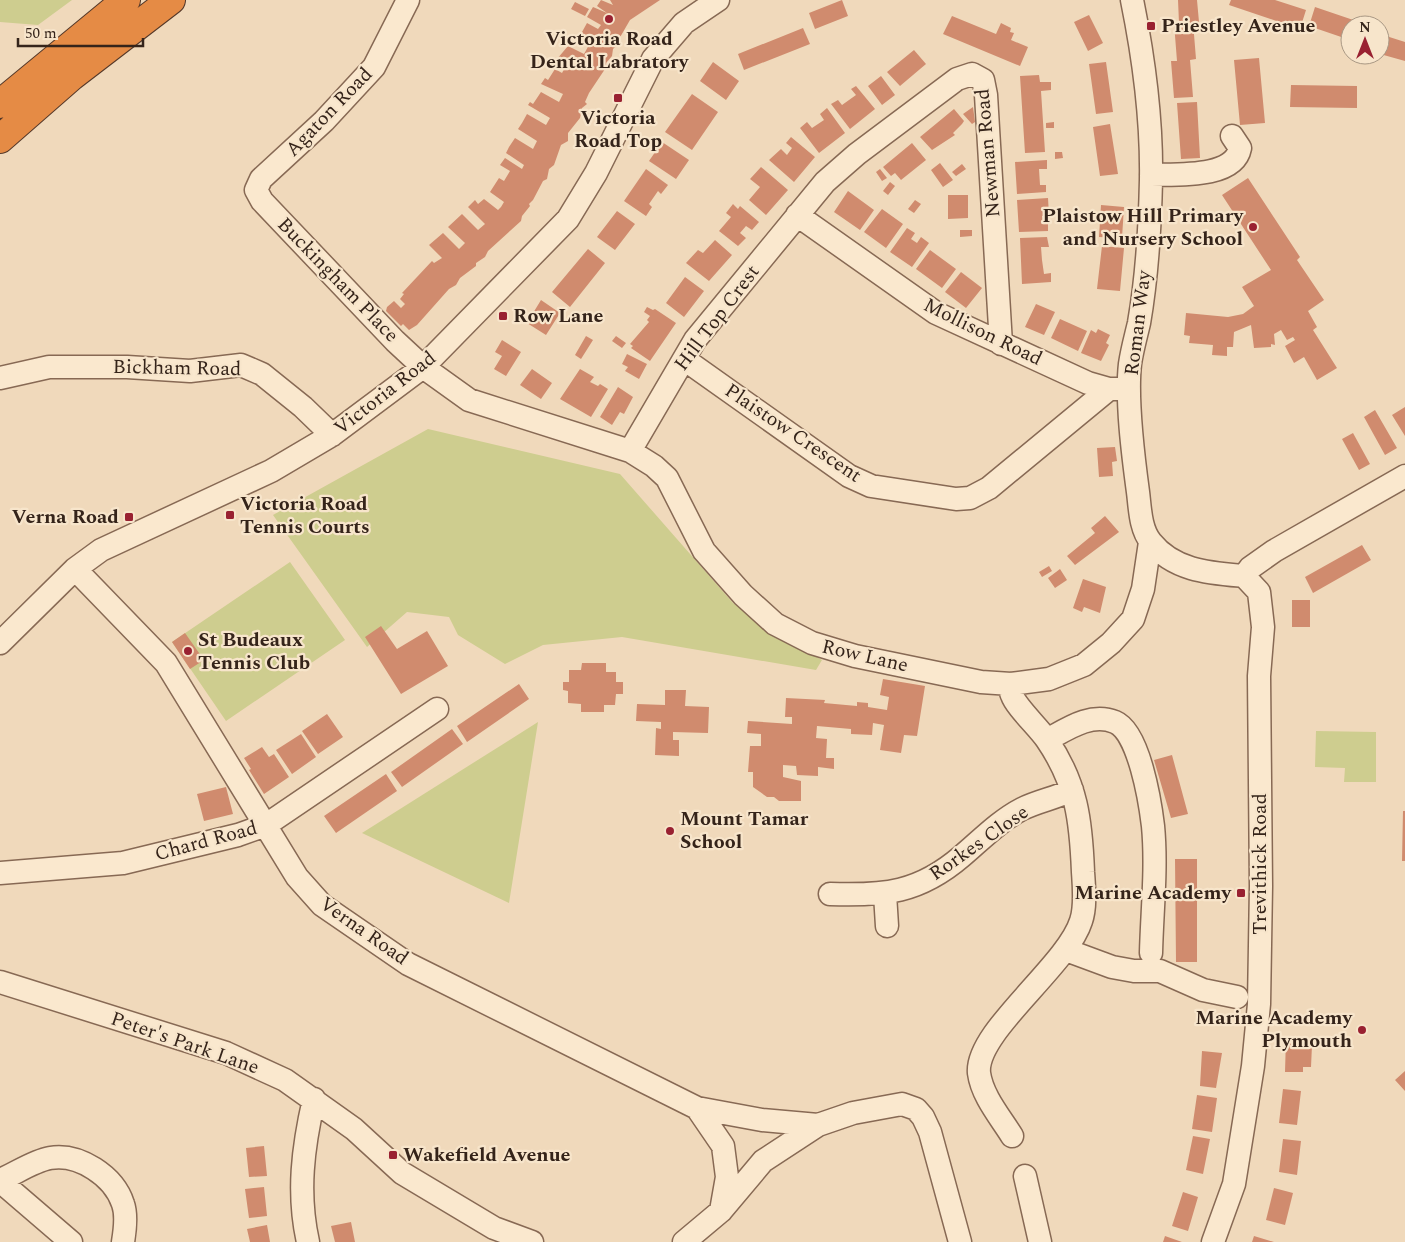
<svg xmlns="http://www.w3.org/2000/svg" width="1405" height="1242" font-family="Spectral,serif">
<rect width="100%" height="100%" fill="#f0d9bb"/>
<!-- green -->
<path fill="#cecd8f" d="M0,0h72l-34,25 -38,-3z
M428,429l192,45 113,129 51,35 38,22 -6,10 -194,-33 -79,8 -38,19 -47,-29 -9,-18 -42,-5 -40,35 -94,-132z
M290,562l55,78 -119,81 -54,-79z
M538,722l-29,181 -147,-70z
M1316,731l60,1v50h-32l1,-14 -30,-1z"/>
<!-- building -->
<path fill="#d08b6e" d="M601,0l12,5 -3,-5h50l-30,20 -11,19v4l-6,6 -1,7 -6,7 1,3 -18,27 -4,9 2,2 -5,4 -2,10 -12,15v8l-7,4 -7,20 -5,4 -2,10 -4,2 -10,19 -4,4 1,2 -8,10 -1,5 -33,30 -3,6 -9,6v3l-16,12 -4,7 -7,4 -32,36 -8,5 -6,-6 -2,2 -15,-15 1,-4 7,-6 7,7 4,-4 -5,-5 4,-5 -2,-1 30,-32 2,2 8,-5 -13,-13 14,-12 16,16 6,-6 -17,-16 14,-13 16,16 7,-6 -17,-17 7,-7 3,4 6,-5 14,11 3,-3 3,-5 -14,-10 9,-14 5,3 6,-10 -10,-6 5,-7 17,11 2,-4 -18,-12 3,-6 6,-9 18,11 4,-8 -19,-12 4,-6 5,-9 19,11 4,-7 -22,-13 2,-3 3,2 8,-12 18,10 4,-8 -22,-10 4,-6 3,2 7,-11 7,4 5,-9 -10,-5 11,-13 16,8 5,-9 -11,-5 4,-8 5,-9 11,6 3,-4 -14,-8 6,-10 14,6 -10,-7z
M842,0l6,16 -33,13 -6,-16z
M1178,0h19l2,22h-6l3,37 -6,1 3,37 -19,1 -3,-37h6l-3,-38h5z
M1231,0h44l31,10 -6,19 -71,-24z
M575,2l14,7 -4,7 -14,-7z
M1315,7l53,18h-18v15l-41,-14z
M1089,15l14,28 -15,8 -14,-29z
M952,16l44,18 5,-11 10,5 -1,4 4,1 -3,7 17,7 -8,19 -77,-32z
M803,28l7,16 -66,26 -6,-16z
M1380,29l5,1 -2,5 22,7v19l-25,-7z
M914,50l12,14 -26,22 -13,-14z
M1259,58l6,65 -25,2 -6,-65z
M713,62l26,19 -13,19 -26,-19z
M1106,62l7,50 -17,2 -7,-50z
M1039,75l1,7h11v8l-10,1 4,61 -20,1 -5,-77z
M881,76l14,19 -13,10 -14,-19z
M1291,85l66,1v22l-67,-1z
M856,86l19,23 -25,20 -19,-25 7,-4 4,5 14,-10 -5,-6z
M692,94l26,18 -26,38 -27,-18z
M1197,102l3,56 -19,1 -4,-56z
M973,107l2,15 -3,2 -9,-10z
M827,108l18,25 -26,20 -19,-25 7,-6 5,6 12,-8 -4,-6z
M954,109l10,12 -2,3 -9,9 2,2 -23,15 -12,-13z
M1054,122v6h-8v-5z
M1110,124l8,50 -18,2 -7,-49z
M791,137l24,20 -21,25 -25,-22 12,-11 6,6 5,-7 -6,-5z
M662,142l27,18 -13,19 -27,-18z
M912,143l14,17 -25,20 -6,-7 -4,3 -8,-9z
M1055,152h7l1,6 -8,1z
M1047,160v9h-8l1,16h6v7l-29,2 -2,-32z
M940,163l13,17 -10,7 -12,-17z
M962,164l4,5 -10,7 -4,-4z
M761,167l27,23 -22,25 -17,-15 11,-13 -10,-8z
M646,169l22,16 -7,9 -3,-3 -9,13 3,3 -6,9 -22,-15z
M880,169l7,9 -5,3 -6,-9z
M1248,178l52,79 -3,3 27,40 -16,11 9,16 -4,3 24,38 -20,12 -13,-23 -10,6 -9,-17 10,-6 -2,-3 -6,3 -6,-10 -7,4 1,11 -4,-1v3l-17,1 -3,-23 -17,7 -1,15h-6v9l-15,-1 1,-10 -24,-2 1,-7 -6,-1 2,-22 42,4 15,-3 11,-8 -12,-19 29,-17 -49,-75z
M890,182l5,4 -7,9 -5,-4z
M848,191l26,19 -14,20 -26,-18z
M948,195h20v23l-20,1z
M1048,198l1,17 -7,1 1,8 5,-1v8l-29,1 -2,-32z
M915,200l6,4 -7,9 -6,-4z
M733,204l5,5 2,-3 19,16 -7,8 -6,-4 -6,7 6,5 -8,8 -19,-15 12,-14 -5,-4z
M1101,205l23,2 -2,31 -23,-1z
M882,209l21,15 -17,24 -22,-16z
M617,211l18,13 -20,26 -18,-13z
M907,228l8,5 -4,6 6,4 4,-6 8,6 -17,24 -22,-15z
M960,230h12v6l-12,1z
M1047,237l2,10h-8l1,13 2,14 7,-1v9l-29,2 -2,-46z
M715,240l17,15 -23,26 -23,-18 12,-13 5,3z
M1102,246l22,2 -4,43 -23,-2z
M588,249l17,14 -35,44 -18,-15z
M930,250l26,19 -14,19 -26,-19z
M961,272l21,16 -16,20 -21,-16z
M685,277l19,14 -20,26 -18,-14z
M541,300l19,13 -14,22 -19,-12z
M1036,304l19,8 -11,23 -19,-8z
M647,307l6,3 2,-1 21,14 -26,38 -19,-13 2,-2 -3,-2 19,-22 -2,-2 3,-4 -6,-4z
M1060,319l27,12 -9,20 -27,-13z
M1098,329l12,6 -4,8 3,2 -8,16 -20,-8 10,-23 5,3z
M586,336l7,4 -12,19 -6,-4z
M616,336l10,7 -4,5 -10,-7z
M502,340l19,12 -15,24 -12,-7 8,-13 -7,-4z
M627,354l20,10 -8,15 -14,-8 3,-4 -6,-3z
M532,369l20,14 -11,16 -21,-14z
M580,369l14,8 -4,5 8,4 2,-2 8,5 -17,28 -31,-18z
M618,387l15,10 -9,17 -4,-2 -8,13 -12,-8z
M1405,407v29l-13,-21z
M1375,410l22,38 -12,7 -21,-38z
M1353,433l17,31 -11,6 -17,-31z
M1115,447l2,14 -5,1 1,14 -14,1 -2,-29z
M1105,516l14,16 -44,33 -8,-9 28,-23 -4,-5z
M1362,545l9,15 -58,33 -8,-16z
M1049,566l3,5 -10,6 -3,-5z
M1060,569l7,11 -12,8 -7,-10z
M1083,579l23,8 -6,26 -16,-6 -2,5 -9,-4z
M1292,600h18v27h-18z
M381,626l16,23 30,-18 21,35 -47,28 -36,-57z
M185,633l19,27 -14,9 -18,-27z
M582,663h24v9h10v10h7v12h-7l-1,11h-11v7h-23v-8l-13,-1v-12l-5,-1v-8h6v-12h12z
M883,679l42,7 -8,50 -13,-1 -3,18 -21,-3 4,-25 -11,-2 -1,12 -21,-1v-5l-34,-3 -1,12 11,1 -1,19h8v11l-16,-2v9l-21,-1 -1,-9 -13,-1v12l18,4v20h-22l-5,-4h-7l-14,-10v-15h-5l2,-26h11v-12l-14,-1 1,-12 44,3v-7h-7l1,-19 39,2 -1,3 33,3v-4l11,1v4l19,3 2,-13 -9,-2z
M519,684l10,15 -62,43 -10,-16z
M665,690h21l-1,16 24,1 -1,26 -35,-1v8h6v16l-24,-1 1,-27 5,1v-7l-25,-1 1,-17 28,1z
M327,714l16,23 -25,17 -16,-23z
M452,729l11,15 -61,43 -11,-15z
M301,734l15,23 -24,17 -16,-24z
M262,747l7,10 5,-3 15,23 -25,17 -15,-24 2,-1 -7,-11z
M1172,755l16,59 -17,4 -17,-58z
M386,774l11,17 -61,42 -12,-17z
M226,787l7,27 -29,7 -7,-27z
M1403,811h2v50h-3z
M1175,859h22v103h-21z
M1286,1038l18,1v6h8l-1,22h-8v5h-18z
M1202,1051l20,2 -6,35 -16,-2z
M1405,1071v20l-10,-11z
M1283,1089l18,2 -4,34 -18,-2z
M1197,1095l20,3 -5,34 -20,-3z
M1193,1136l17,3 -7,35 -17,-4z
M1283,1139l18,2 -4,34 -18,-3z
M264,1146l3,30 -18,1 -3,-29z
M264,1187l3,29 -18,2 -4,-29z
M1274,1188l19,5 -8,32 -19,-5z
M1183,1192l15,5 -10,34 -16,-5z
M351,1222l4,20h-20l-4,-16z
M267,1225l3,17h-20l-3,-13z
M1165,1236l17,6h-19z
M1254,1236l20,6h-22z"/>
<g fill="none" stroke-linecap="round" stroke-linejoin="round">
<defs>
<path id="minor" d="M408,0l-34,67 -50,54 -63,58 -5,11 6,11 133,140 28,26 46,33 161,51 24,15 13,12 37,73 39,44 32,29 37,19 43,13 126,26 30,2 38,-5 35,-14 27,-22 22,-24 10,-30 7,-47
M1132,0c12,59 20,120 19,180 -1,47 -4,97 -12,143 -3,13 -7,27 -9,41 -4,36 3,91 8,128 2,15 2,37 13,50 23,29 59,31 93,34
M1151,175c24,-1 83,4 89,-27l-8,-12
M797,215l139,98 152,70 21,6h13
M684,359l165,117 22,10 85,13 14,-1 19,-10 120,-99
M0,378l49,-11h78l63,4 51,-6 21,9 41,33 29,28
M630,451l65,-111 130,-158 32,-28 100,-75 15,-5 11,6 3,15 15,249
M75,569l91,94 131,214 25,28 86,59 289,144 26,38 4,31 -6,34
M1244,576l6,-8 24,-17 131,-75
M0,643l75,-74 26,-19 170,-79 61,-36 91,-68 145,-148 28,-46 57,-114 31,-36 34,-23
M1011,684c0,3 -1,8 1,11 4,12 27,33 35,45 30,44 34,81 36,132 1,15 3,35 -2,49 -14,45 -106,111 -102,152 3,23 22,45 33,63
M1047,740c20,-11 44,-28 68,-18 24,10 35,79 38,104 4,42 -1,85 -2,127
M0,873l123,-10 115,-28 28,-10 171,-116
M830,894c54,2 89,-1 132,-38 19,-16 37,-35 60,-47 16,-8 34,-11 50,-19
M885,894l2,32
M1066,950l46,17 22,4h26l43,19 34,7
M0,982l226,71 59,27 69,49 48,44 92,55 38,14
M697,1108l65,12 56,5
M1025,1176l15,66
M0,1180c15,-6 33,-19 50,-22 29,-5 64,18 73,46 4,11 2,26 0,38
M0,1181l71,61
M308,1242c-11,-49 -5,-95 6,-143
M684,1242l37,-31 42,-50 55,-36 35,-12 49,-9 14,5 7,8 7,15 30,110
M1213,1242l21,-58 19,-118 6,-62 2,-118 -2,-210 4,-49 -4,-35 -15,-16"/>
<path id="highway" d="M0,104l126,-104
M0,139l72,-63 99,-76"/>
</defs>
<!-- minor casing -->
<use href="#minor" stroke="#876954" stroke-width="25"/>
<!-- highway casing -->
<use href="#highway" stroke="#543829" stroke-width="30"/>
<!-- minor -->
<use href="#minor" stroke="#fae8ce" stroke-width="22"/>
<!-- highway -->
<use href="#highway" stroke="#e58b45" stroke-width="28"/>
</g>
<!-- markers -->
<g fill="#992131" stroke="#f7e5cb" stroke-width="2">
<circle cx="609" cy="19" r="5"/>
<rect x="1146" y="21" width="10" height="10" rx="2.5"/>
<rect x="613" y="93" width="10" height="10" rx="2.5"/>
<circle cx="1253" cy="227" r="5"/>
<rect x="498" y="311" width="10" height="10" rx="2.5"/>
<rect x="225" y="510" width="10" height="10" rx="2.5"/>
<rect x="124" y="512" width="10" height="10" rx="2.5"/>
<circle cx="188" cy="651" r="5"/>
<circle cx="670" cy="831" r="5"/>
<rect x="1236" y="888" width="10" height="10" rx="2.5"/>
<circle cx="1362" cy="1030" r="5"/>
<rect x="388" y="1150" width="10" height="10" rx="2.5"/>
</g>
<g text-anchor="middle" dominant-baseline="central" stroke-width="4.5" stroke-linejoin="round" paint-order="stroke">
<!-- poi labels -->
<g font-size="20" font-weight="bold" fill="#35241a" stroke="#f7e5cb" text-anchor="start">
<text x="1161" y="26">Priestley Avenue</text>
<text x="609" y="39" text-anchor="middle">Victoria Road<tspan x="609" dy="23">Dental Labratory</tspan></text>
<text x="618" y="118" text-anchor="middle">Victoria<tspan x="618" dy="23">Road Top</tspan></text>
<text x="1243" y="216" text-anchor="end">Plaistow Hill Primary<tspan x="1243" dy="23">and Nursery School</tspan></text>
<text x="513" y="316">Row Lane</text>
<text x="240" y="504">Victoria Road<tspan x="240" dy="23">Tennis Courts</tspan></text>
<text x="119" y="517" text-anchor="end">Verna Road</text>
<text x="198" y="640">St Budeaux<tspan x="198" dy="23">Tennis Club</tspan></text>
<text x="680" y="819">Mount Tamar<tspan x="680" dy="23">School</tspan></text>
<text x="1231" y="893" text-anchor="end">Marine Academy</text>
<text x="1352" y="1018" text-anchor="end">Marine Academy<tspan x="1352" dy="23">Plymouth</tspan></text>
<text x="403" y="1155">Wakefield Avenue</text>
</g>
<!-- street labels -->
<g font-size="20" fill="#35241a" stroke="#f7e5cb">
<text transform="translate(329 112) rotate(-46)">Agaton Road</text>
<text transform="translate(988 153) rotate(-95)">Newman Road</text>
<text transform="translate(338 280) rotate(46)">Buckingham Place</text>
<text transform="translate(717 318) rotate(-53)">Hill Top Crest</text>
<text transform="translate(1138 323) rotate(-83)">Roman Way</text>
<text transform="translate(983 332) rotate(26)">Mollison Road</text>
<text transform="translate(177 368) rotate(1)">Bickham Road</text>
<text transform="translate(385 393) rotate(-38)">Victoria Road</text>
<text transform="translate(793 433) rotate(34)">Plaistow Crescent</text>
<text transform="translate(865 656) rotate(13)">Row Lane</text>
<text transform="translate(206 841) rotate(-15)">Chard Road</text>
<text transform="translate(979 843) rotate(-35)">Rorkes Close</text>
<text transform="translate(1260 864) rotate(-90)">Trevithick Road</text>
<text transform="translate(364 931) rotate(35)">Verna Road</text>
<text transform="translate(185 1043) rotate(19)">Peter's Park Lane</text>
</g>
</g>
<!-- north arrow -->
<g transform="translate(1365 40)"><circle r="24" fill="#f7e5cb" stroke="#a99884"/>
<path d="M0-4L9 19L0 12L-9 19Z" fill="#992131"/>
<text y="-8" font-size="14" font-weight="bold" text-anchor="middle" fill="#35241a">N</text>
</g>
<!-- scale -->
<path d="M18 38v8h125v-8" fill="none" stroke="#35241a" stroke-width="2.5"/>
<text x="25" y="38" font-size="15" fill="#35241a" stroke="#f7e5cb" stroke-width="4" paint-order="stroke">50 m</text>
</svg>
